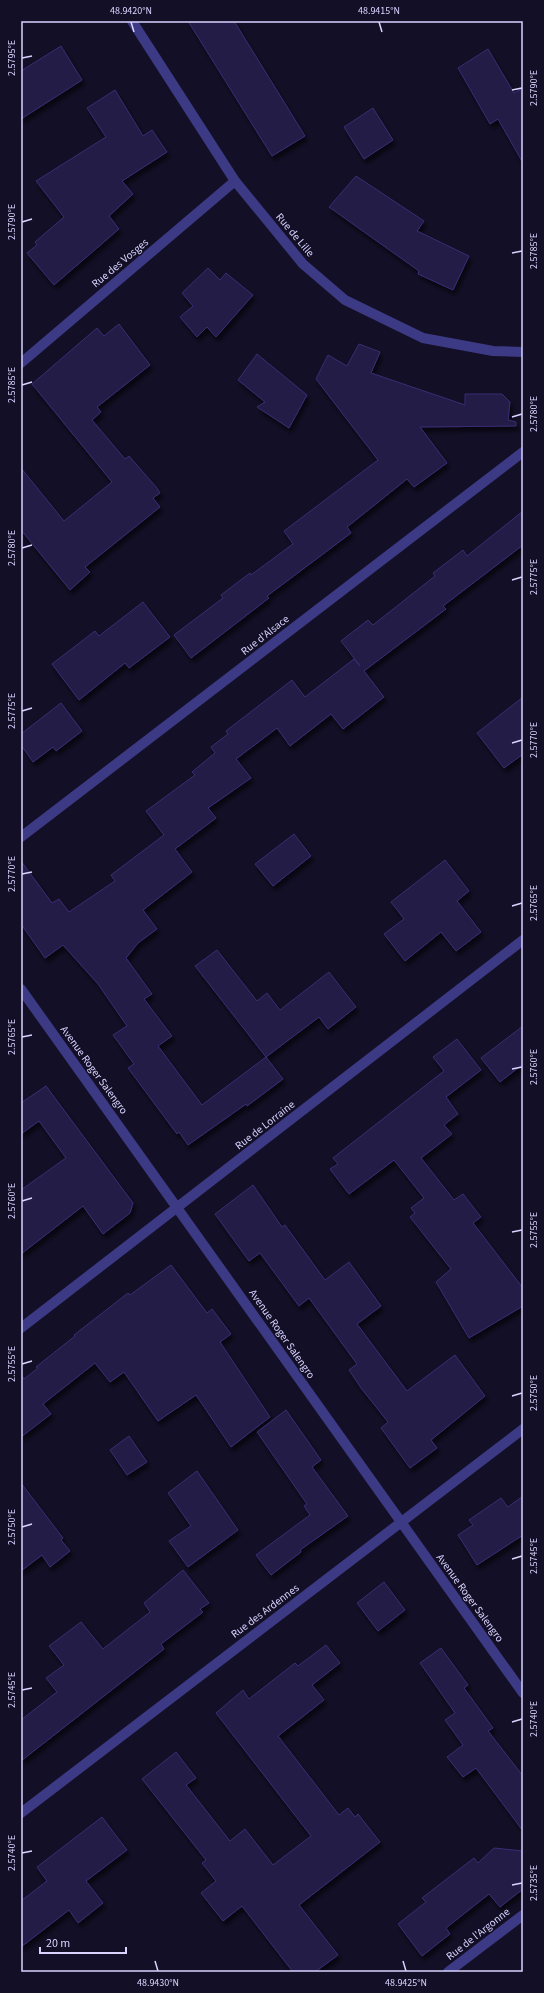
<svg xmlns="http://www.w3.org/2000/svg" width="544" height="1993" font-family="'Source Sans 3',sans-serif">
<defs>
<filter id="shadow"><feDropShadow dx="2.5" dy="4.5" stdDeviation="2" flood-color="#0009"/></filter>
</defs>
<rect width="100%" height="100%" fill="#130f26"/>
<!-- building -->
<path fill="#241b47" stroke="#3b2d73" filter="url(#shadow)" d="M188,21h46l71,115 -33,20z
M61,46l21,34 -61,39v-48z
M488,49l26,44 9,-5v75l-25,-44 -8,5 -32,-56z
M115,90l28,46 9,-6 15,22 -45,29 11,13 -24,22 10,13 -65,56 -27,-32 10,-8 -2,-3 29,-25 -28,-36 70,-44 -19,-29z
M373,108l20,32 -29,19 -20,-32z
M356,176l68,45 -7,10 52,25 -16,34 -35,-16 1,-3 -90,-64z
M208,268l12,12 6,-7 27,22 -37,42 -9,-10 -10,10 -17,-20 13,-11 -11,-13z
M119,324l31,41 -53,42 4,5 -9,8 33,39 4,-3 28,32 3,5 -7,5 7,9 -75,60 5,5 -20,18 -49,-60v-62l43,53 48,-39 -80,-98 65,-56 7,8z
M359,344l21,8 -9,21 94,32v-11h37l8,8 -2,18 8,2v4l-96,1 27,36 -33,24 -7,-8 -60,48 4,6 -84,63 2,2 -78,60 -17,-23 49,-37 -2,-3 29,-22 1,2 42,-31 -9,-13 94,-71 -62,-81 12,-24 19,11z
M257,354l50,41 -18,33 -32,-21 8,-5 -27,-22z
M523,511v34l-80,61 3,3 -82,62 20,26 -41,32 -12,-15 -41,32 -13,-18 -41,31 15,19 -43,30 8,10 -41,31 17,23 -49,38 14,19 -19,14 -12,15 26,36 -8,5 28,37 -14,10 44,59 64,-48 17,22 -36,27 -1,-2 -58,41 -9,-13 -2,2 -49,-66 6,-4 -21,-29 14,-9 -29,-42 -35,-39 -18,13 -24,-34v-63l31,42 7,-4 10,13 46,-31 -4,-6 53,-40 -18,-24 49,-36 -3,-3 23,-19 -4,-6 17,-13 -2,-3 66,-51 13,17 49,-38 6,7 -19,-25 27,-21 5,5 62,-49 -2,-3 30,-23 4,6z
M143,602l27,35 -41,31 -4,-5 -46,37 -27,-36 43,-33 4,5z
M523,697v57l-19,14 -27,-35z
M61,703l21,28 -26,20 -3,-4 -20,15 -12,-17v-11z
M294,834l17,22 -38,30 -18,-22z
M445,860l24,31 -12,10 24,31 -25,19 -15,-19 -36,29 -21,-27 20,-15 -13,-17z
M217,950l40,51 10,-8 13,17 49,-38 27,35 -28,22 -9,-12 -53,40 -71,-91z
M523,1026v38l-23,18 -19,-24z
M457,1039l24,31 -35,27 12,17 -14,11 8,9 -31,24 33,42 9,-6 18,23 -8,6 50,65v18l-54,32 -33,-56 15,-13 -41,-52 5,-4 -4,-5 13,-10 -30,-38 -45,34 -19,-25 8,-5 -5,-6 111,-87 -11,-14z
M46,1086l87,117 -3,10 -27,21 -20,-28 -62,48v-64l45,-32 -27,-37 -18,13v-31z
M253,1185l29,42 3,-2 40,55 24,-18 32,44 -24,18 50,67 48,-36 30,41 -54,44 6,8 -27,20 -29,-40 7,-6 -27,-34 -12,-18 8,-6 -48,-66 -10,8 -39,-53 -11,8 -34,-47z
M171,1265l36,48 5,-4 19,25 -11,8 50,75 -39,30 -35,-52 -38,26 -34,-49 -14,10 -15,-19 -52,41 8,10 -30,23v-62l3,4 14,-11 -2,-1 39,-31 -1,-1 54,-42 2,2z
M286,1410l35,50 -9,7 36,49 -48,34 1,2 -30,23 -15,-20 54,-40 -6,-9 3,-2 -50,-72z
M129,1436l18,26 -20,13 -17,-25z
M197,1471l41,59 -50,37 -19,-26 22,-15 -23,-33z
M21,1483l42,55 -2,2 9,11 -20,16 -8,-12 -21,16z
M523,1496v39l-46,30 -19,-30 15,-10 -4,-5 32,-22 7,9z
M183,1570l26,33 -9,6 3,3 -42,32 3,5 -143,112v-41l36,-28 -11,-14 18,-13 -15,-19 32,-24 22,27 47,-37 -6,-9z
M384,1582l21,28 -27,21 -21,-28z
M326,1645l14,18 -28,22 12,15 -46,36 61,79 9,-7 7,9 3,-3 22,28 -81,63 39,50 -23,17h-22l-51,-66 -19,15 -22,-28 15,-12 -14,-18 4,-3 -64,-81 34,-27 20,26 -10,7 44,56 15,-12 28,36 38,-29 -95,-123 27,-23 6,9 46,-36 3,3z
M441,1648l27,37 -4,3 29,40 -5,3 35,45v55l-47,-63 -13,9 -16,-20 16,-12 -18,-25 10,-7 -35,-50z
M102,1817l25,33 -41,31 17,22 -25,20 -9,-13 -48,37v-46l26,-20 -10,-14z
M494,1848l29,3v38l-23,18 -11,-13 -43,34 4,6 -28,22 -24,-32 28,-22 -4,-4 52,-40 4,5z"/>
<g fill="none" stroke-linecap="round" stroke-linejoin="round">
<!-- minor -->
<path stroke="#3d3a85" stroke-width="10" d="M132,21l103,160 68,83 42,36 78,38 70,13 30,1
M21,363l214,-182
M21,837l502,-385
M21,989l502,704
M21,1328l502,-388
M21,1813l502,-384
M448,1972l75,-57"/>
</g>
<!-- ticks -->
<path fill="none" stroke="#d9d4ff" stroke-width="1.5" d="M131,22l3,10M379,22l3,10M22,58l10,-2M512,90l10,-2M22,222l10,-3M512,253l10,-2M22,385l10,-3M512,417l10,-3M22,548l10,-3M512,580l10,-3M22,711l10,-3M512,743l10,-3M22,874l10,-2M512,906l10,-3M22,1037l10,-2M512,1069l10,-2M22,1201l10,-3M512,1232l10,-2M22,1364l10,-3M512,1396l10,-3M22,1527l10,-3M512,1559l10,-3M22,1690l10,-2M512,1722l10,-3M22,1853l10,-2M512,1885l10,-2M155,1961l3,10M403,1961l3,10"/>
<g text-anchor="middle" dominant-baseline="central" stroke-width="3" stroke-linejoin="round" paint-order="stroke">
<!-- street labels -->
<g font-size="11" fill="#d9d4ff" stroke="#130f26">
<text transform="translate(295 235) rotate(50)">Rue de Lille</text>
<text transform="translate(120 263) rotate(-40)">Rue des Vosges</text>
<text transform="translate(265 635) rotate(-38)">Rue d'Alsace</text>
<text transform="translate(94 1070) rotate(54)">Avenue Roger Salengro</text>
<text transform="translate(265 1125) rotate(-38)">Rue de Lorraine</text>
<text transform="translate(282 1334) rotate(55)">Avenue Roger Salengro</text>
<text transform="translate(470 1598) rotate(54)">Avenue Roger Salengro</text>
<text transform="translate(265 1611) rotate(-37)">Rue des Ardennes</text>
<text transform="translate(478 1934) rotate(-38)">Rue de l'Argonne</text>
</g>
</g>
<!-- border -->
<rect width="544" height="1993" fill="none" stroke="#130f26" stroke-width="44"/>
<!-- scale -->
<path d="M40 1947v6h86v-6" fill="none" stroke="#d9d4ff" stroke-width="2"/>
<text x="46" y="1947" font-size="12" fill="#d9d4ff" stroke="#130f26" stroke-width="3" paint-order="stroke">20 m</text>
<rect x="22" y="22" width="500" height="1949" fill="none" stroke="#d9d4ff" stroke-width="1.5"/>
<g font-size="10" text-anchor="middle" fill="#d9d4ff">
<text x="131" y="14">48.9420°N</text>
<text x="379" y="14">48.9415°N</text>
<text transform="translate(11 58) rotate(-90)" y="4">2.5795°E</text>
<text transform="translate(533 88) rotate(-90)" y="4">2.5790°E</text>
<text transform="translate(11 222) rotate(-90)" y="4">2.5790°E</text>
<text transform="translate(533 251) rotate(-90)" y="4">2.5785°E</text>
<text transform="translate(11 385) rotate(-90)" y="4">2.5785°E</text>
<text transform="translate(533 414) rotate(-90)" y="4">2.5780°E</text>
<text transform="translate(11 548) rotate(-90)" y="4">2.5780°E</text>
<text transform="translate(533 577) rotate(-90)" y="4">2.5775°E</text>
<text transform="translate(11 711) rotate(-90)" y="4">2.5775°E</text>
<text transform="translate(533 740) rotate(-90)" y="4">2.5770°E</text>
<text transform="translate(11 874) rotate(-90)" y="4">2.5770°E</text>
<text transform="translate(533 903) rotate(-90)" y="4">2.5765°E</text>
<text transform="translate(11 1037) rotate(-90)" y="4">2.5765°E</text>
<text transform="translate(533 1067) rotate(-90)" y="4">2.5760°E</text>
<text transform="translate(11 1201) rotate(-90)" y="4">2.5760°E</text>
<text transform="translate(533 1230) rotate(-90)" y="4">2.5755°E</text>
<text transform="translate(11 1364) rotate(-90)" y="4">2.5755°E</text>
<text transform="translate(533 1393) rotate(-90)" y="4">2.5750°E</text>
<text transform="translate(11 1527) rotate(-90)" y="4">2.5750°E</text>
<text transform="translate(533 1556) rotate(-90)" y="4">2.5745°E</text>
<text transform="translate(11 1690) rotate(-90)" y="4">2.5745°E</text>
<text transform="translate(533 1719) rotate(-90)" y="4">2.5740°E</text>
<text transform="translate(11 1853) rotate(-90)" y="4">2.5740°E</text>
<text transform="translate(533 1883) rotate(-90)" y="4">2.5735°E</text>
<text x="158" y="1986">48.9430°N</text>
<text x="406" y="1986">48.9425°N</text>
</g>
</svg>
